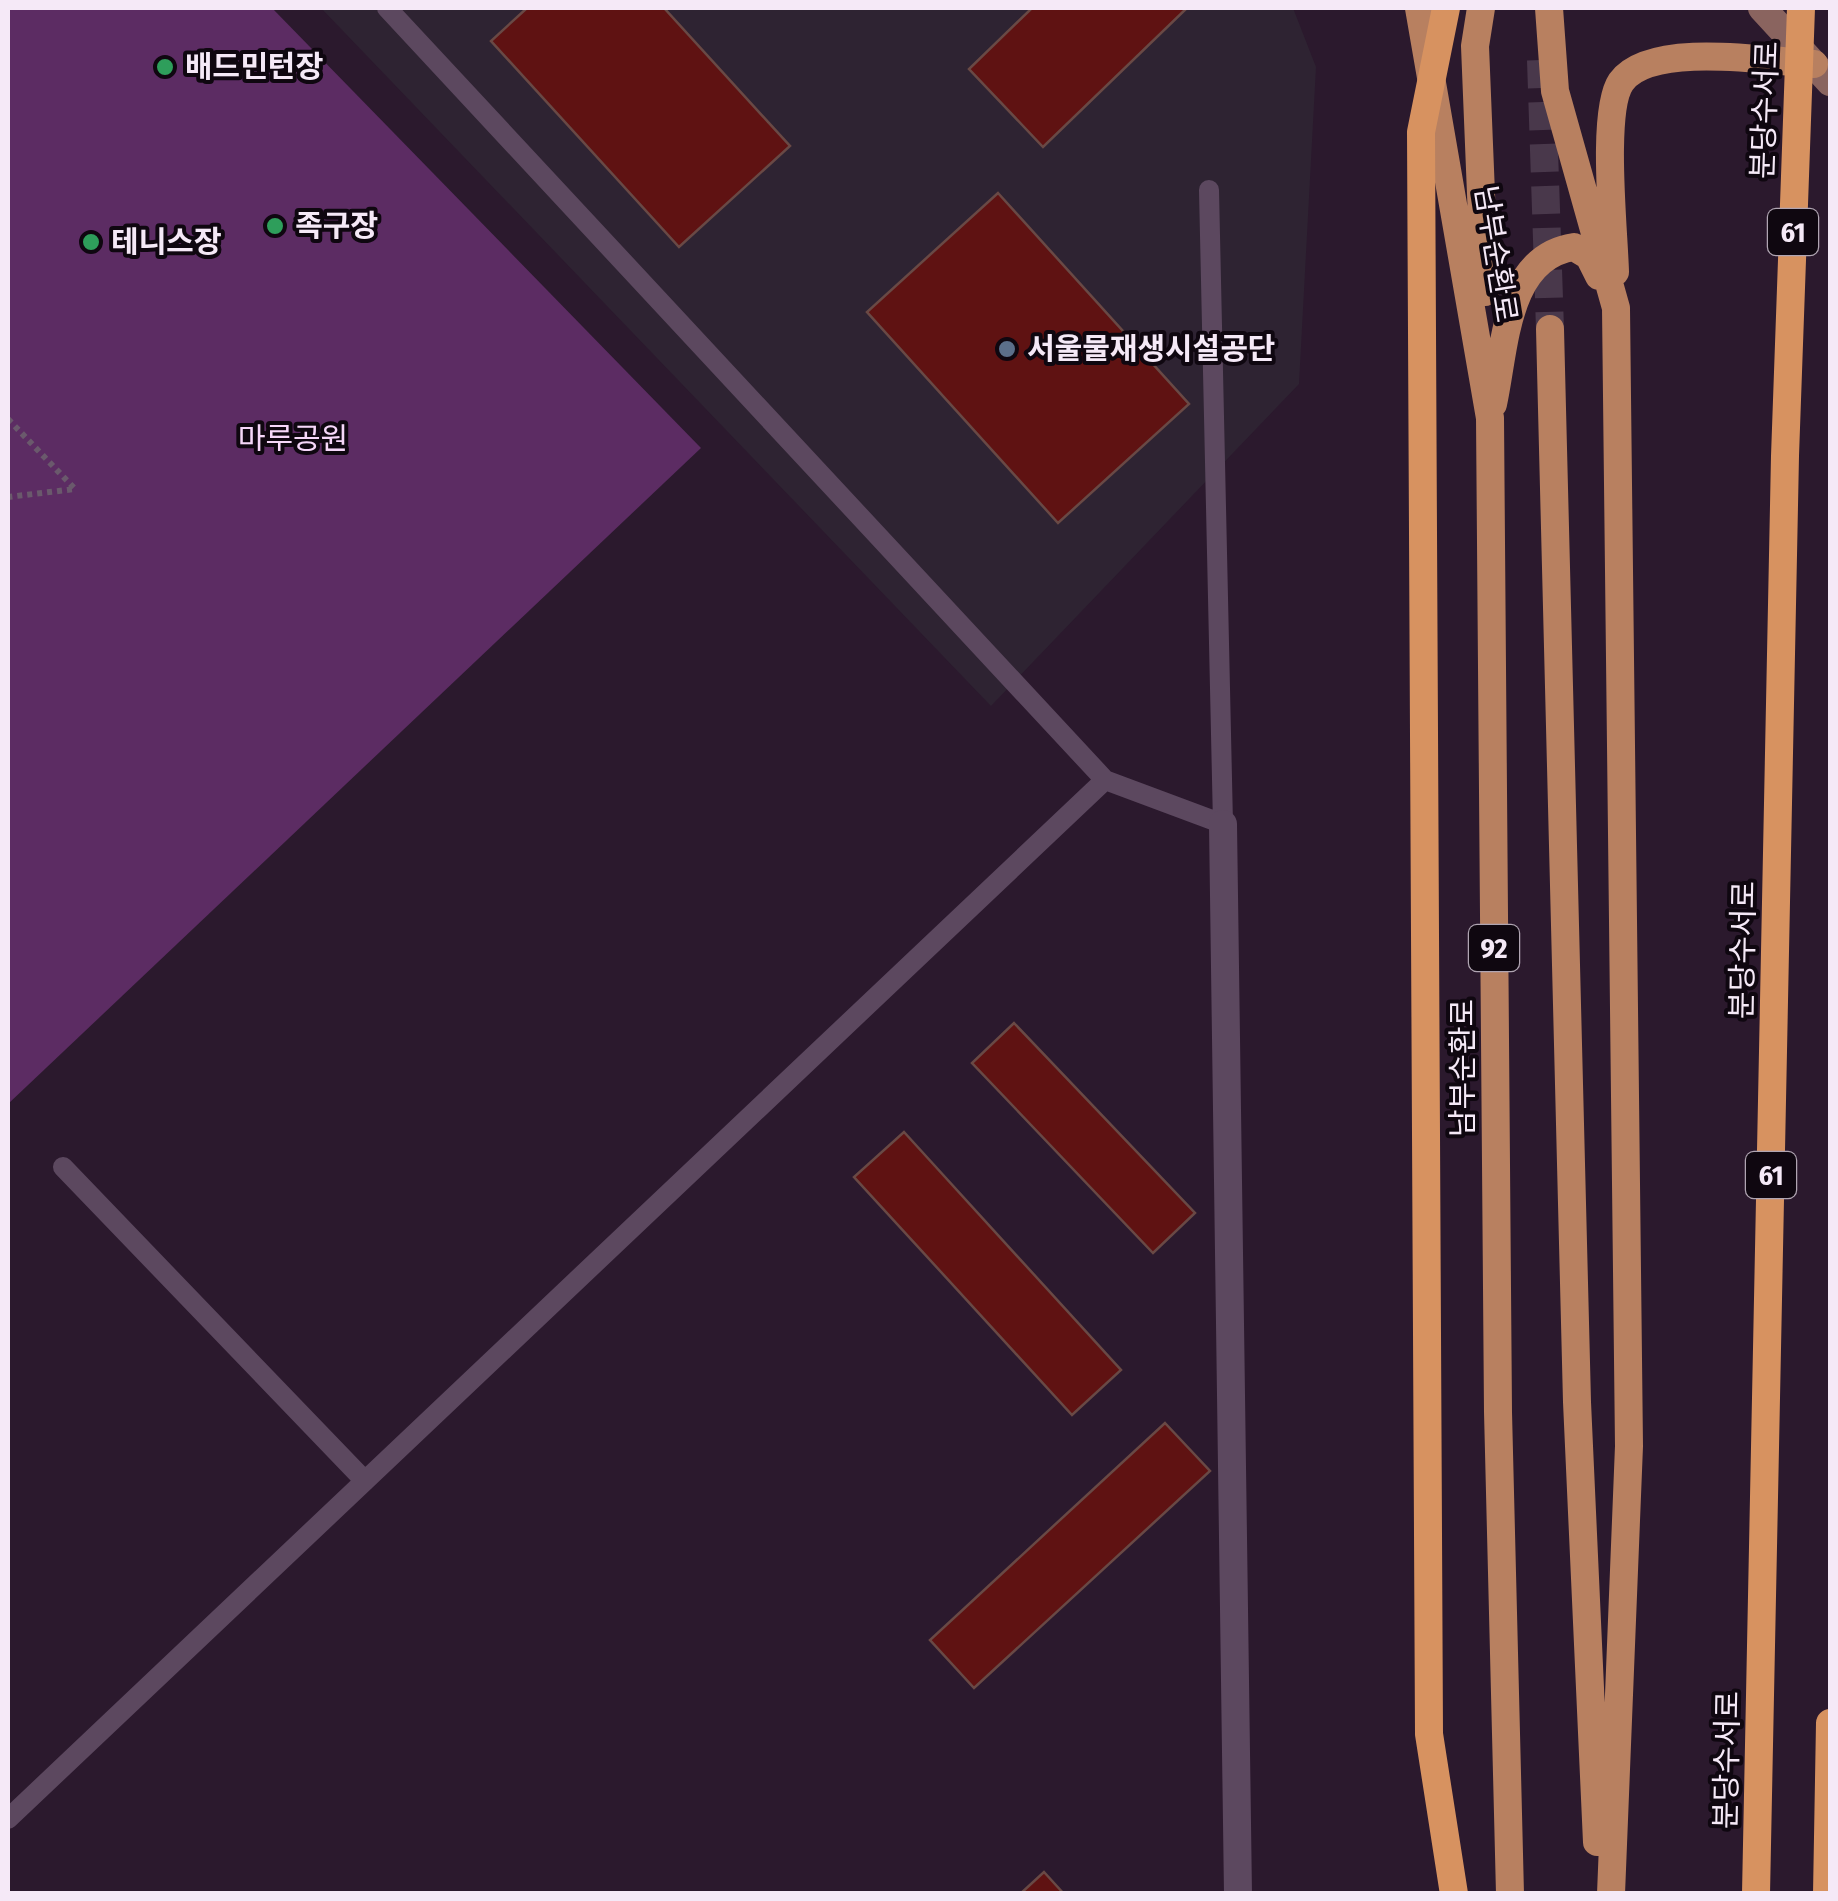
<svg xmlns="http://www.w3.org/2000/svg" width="1838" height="1901" font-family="'Fira Sans Condensed','Noto Sans KR',sans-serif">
<rect width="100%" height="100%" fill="#2b192d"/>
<!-- industrial -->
<path fill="#2e2332" d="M321,8h972l23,59 -17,317 -308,322z"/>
<!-- green -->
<path fill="#5c2c63" d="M8,8h264l429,440 -693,656z"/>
<!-- building -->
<path fill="#5f1212" stroke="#694945" stroke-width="2.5" d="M527,8h137l126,138 -111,101 -188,-206z
M1032,8h155l-144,139 -74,-78z
M998,193l191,211 -131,119 -191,-211z
M1014,1023l181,190 -42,40 -181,-190z
M904,1132l217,238 -49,45 -218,-238z
M1165,1423l45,48 -236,217 -44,-48z
M1044,1872l20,22h-44z"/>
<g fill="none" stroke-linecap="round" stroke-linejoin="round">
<!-- primary-tunnel -->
<path stroke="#49384b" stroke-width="28" stroke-dasharray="28 14" stroke-linecap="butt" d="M1541,60l9,269"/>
<!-- path -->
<path stroke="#6a596c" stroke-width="6" stroke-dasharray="5 5" stroke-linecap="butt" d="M8,419l67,70 -67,8"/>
<!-- service -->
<path stroke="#5c485f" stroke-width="20" d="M1105,780l118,44 -14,-634
M63,1167l302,314
M8,1819l1097,-1039 -718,-772"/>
<!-- minor -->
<path stroke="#5c485f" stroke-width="28" d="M1223,824l15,1070"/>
<!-- secondary -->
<path stroke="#8a645f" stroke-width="28" d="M1762,8l68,74"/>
<!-- primary -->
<path stroke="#b88060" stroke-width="28" d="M1419,8l71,410 8,994 12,482
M1481,8l-6,38 10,246
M1549,8l6,83 61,217 13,1138 -18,448
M1615,272c-1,-40 -14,-161 6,-190 29,-41 148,-21 193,-18
M1550,329l27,1073 20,440
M1493,404c12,-55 12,-147 81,-157l15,9 10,20"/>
<!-- trunk -->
<path stroke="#d79260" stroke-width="28" d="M1446,8l-25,124 8,1602 25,160
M1756,1894l29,-1438 16,-448
M1827,1894l3,-171"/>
</g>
<!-- markers -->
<g fill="#2e9e5b" stroke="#0f0710" stroke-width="4">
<circle cx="165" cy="67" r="10"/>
<circle cx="275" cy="226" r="10"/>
<circle cx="91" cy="242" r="10"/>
</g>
<circle fill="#5c6f8a" stroke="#0f0710" stroke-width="4" cx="1007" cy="349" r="10"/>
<g text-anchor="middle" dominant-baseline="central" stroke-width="8" stroke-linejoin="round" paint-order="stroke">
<!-- shield labels -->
<g fill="#0f0710" stroke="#b0a5b2" stroke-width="2.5">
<rect x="1768" y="209" width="50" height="46" rx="8"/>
<rect x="1469" y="925" width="50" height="46" rx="8"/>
<rect x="1746" y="1152" width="50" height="46" rx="8"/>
</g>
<g font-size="28" font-weight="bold" fill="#f5e9f7">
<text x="1793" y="232">61</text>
<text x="1494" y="948">92</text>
<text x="1771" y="1175">61</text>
</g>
<!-- poi labels -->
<g font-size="30" font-weight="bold" fill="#f5e9f7" stroke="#0f0710" text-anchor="start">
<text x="185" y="67">배드민턴장</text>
<text x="295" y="226">족구장</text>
<text x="111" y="242">테니스장</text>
<text x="1027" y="349">서울물재생시설공단</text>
</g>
<!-- street labels -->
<g font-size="30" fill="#f5e9f7" stroke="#0f0710">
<text transform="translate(1765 110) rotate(-88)">분당수서로</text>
<text transform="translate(1496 254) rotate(81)">남부순환로</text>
<text transform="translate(1743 950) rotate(-89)">분당수서로</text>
<text transform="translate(1463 1068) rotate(-90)">남부순환로</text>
<text transform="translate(1727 1760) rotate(-89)">분당수서로</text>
</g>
<!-- park labels -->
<g font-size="30" fill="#f6d7f9" stroke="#0f0710">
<text x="293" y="439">마루공원</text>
</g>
</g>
<!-- border -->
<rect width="1838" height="1901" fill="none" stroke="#f5e9f7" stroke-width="20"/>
</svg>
